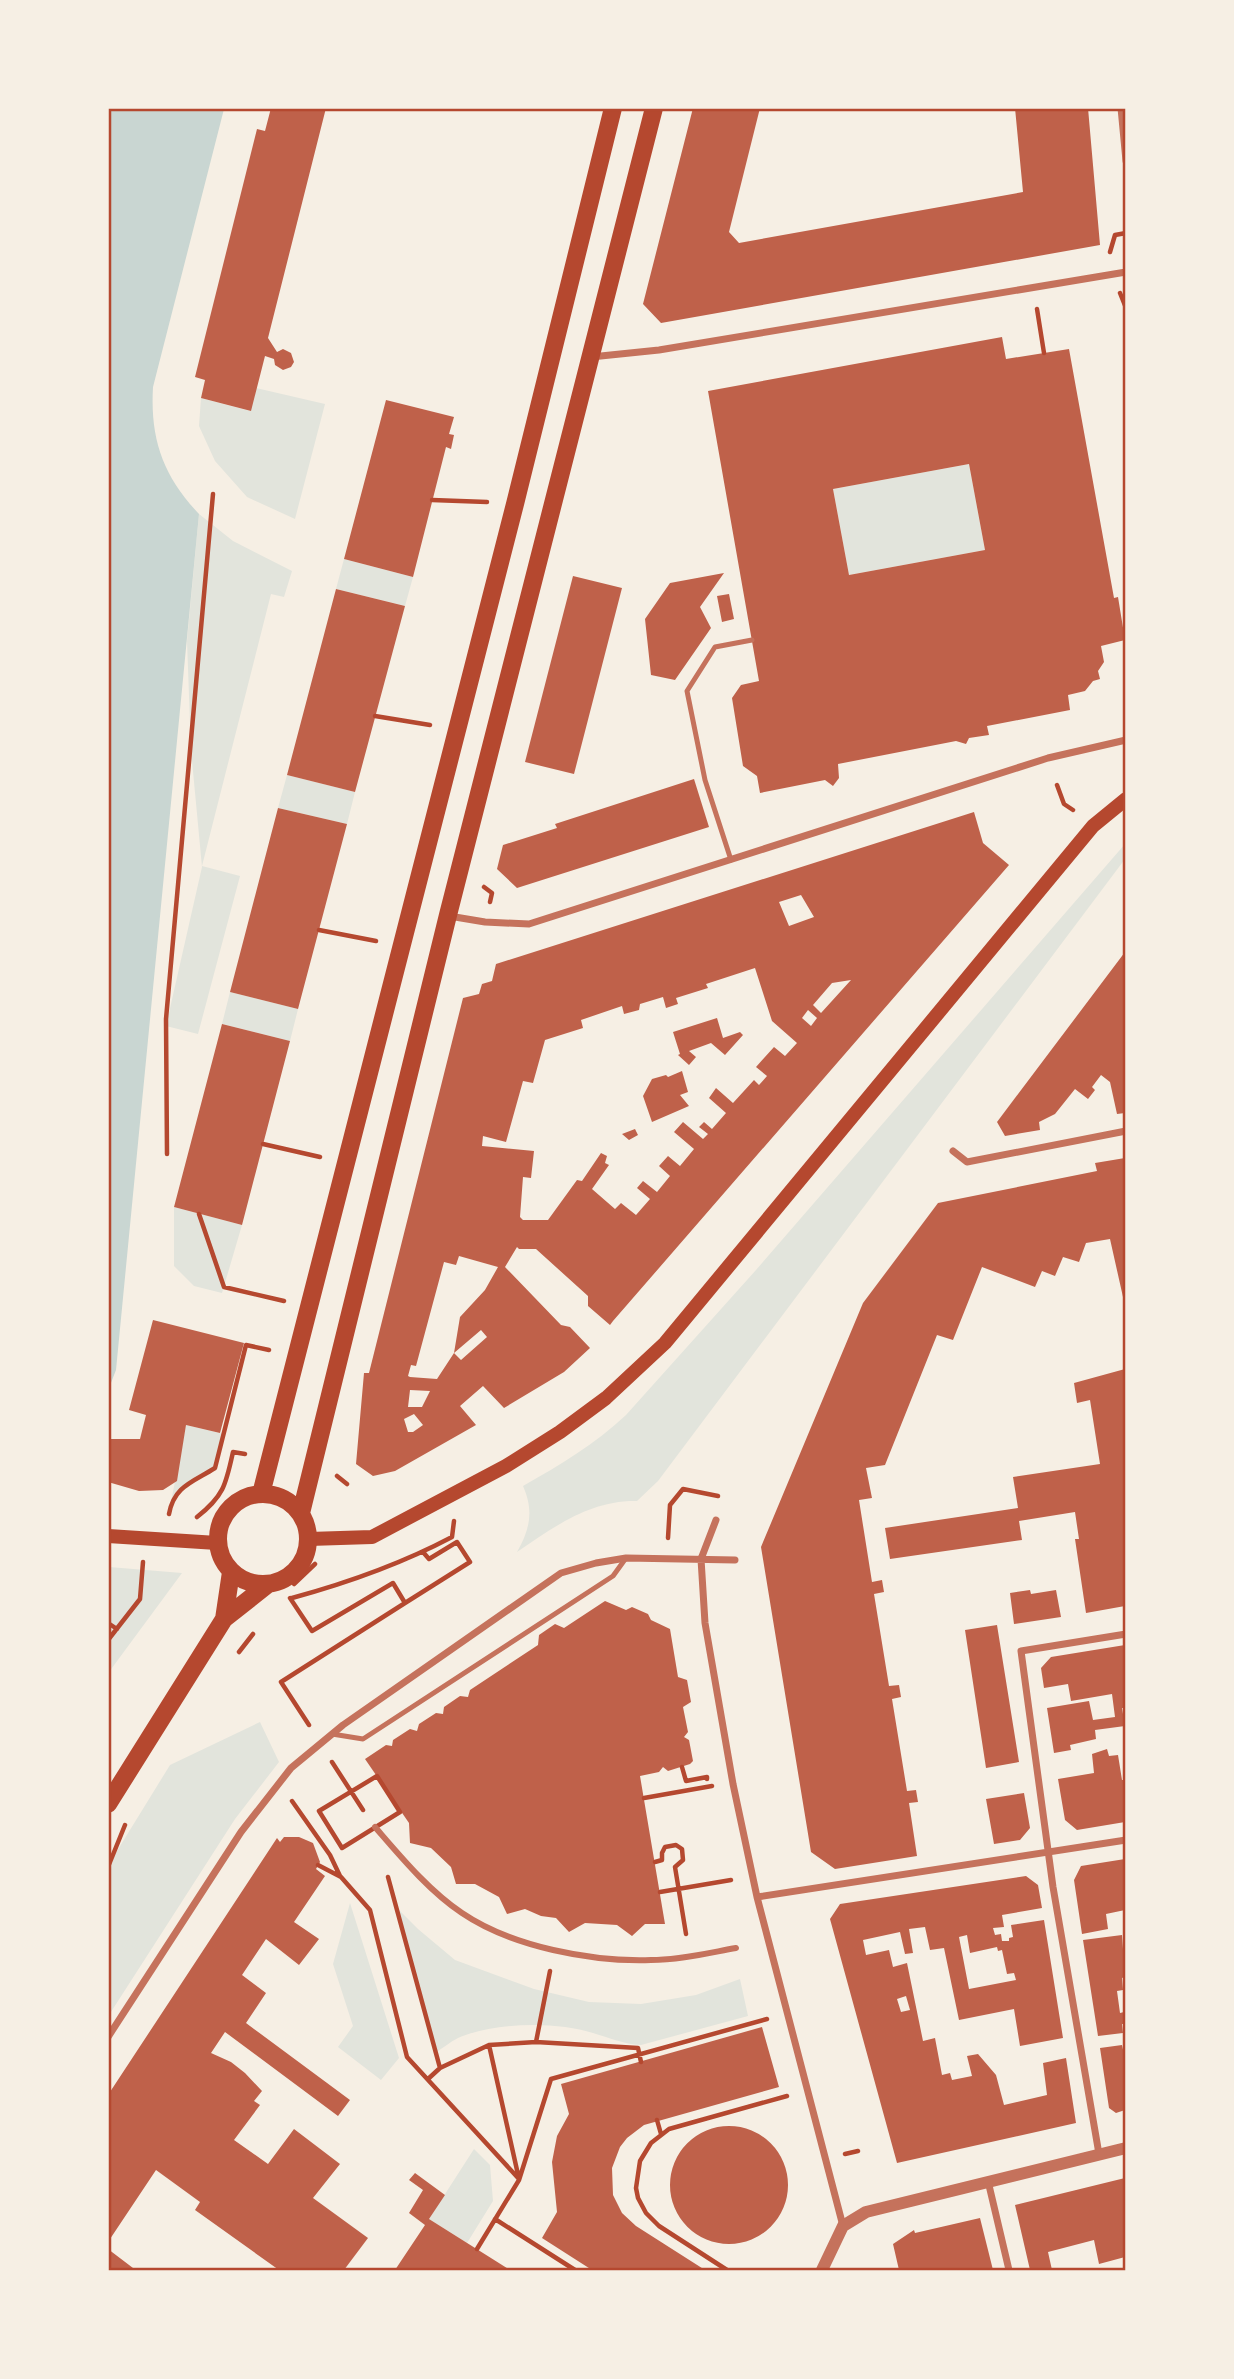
<svg xmlns="http://www.w3.org/2000/svg" width="1234" height="2379" font-family="'Playfair Display',serif">
<rect width="100%" height="100%" fill="#f6efe4"/>
<!-- green -->
<path fill="#e2e4dc" d="M256,388l69,16 -30,115 -48,-22 -32,-36 -16,-35 2,-28 49,13z
M969,464l16,86 -136,25 -16,-86z
M199,514l34,27 59,30 -8,26 -13,-3 -69,272 38,10 -42,158 -32,-8 36,-159 -11,-117 -4,-109z
M344,559l69,18 -8,29 -69,-17z
M287,775l68,17 -8,32 -69,-16z
M1125,844v15l-467,622 -21,20c-47,-1 -83,26 -120,51 13,-23 17,-41 6,-66 37,-21 72,-42 103,-71l130,-145z
M230,992l68,17 -8,32 -68,-17z
M174,1207l68,18 -20,68 -28,-7 -20,-20z
M186,1425l38,9 -9,34 -39,24 -5,10z
M109,1567l73,6 -73,99z
M260,1722l19,40 -44,57 -126,196v-151l61,-99z
M350,1903l49,155 -18,22 -43,-33 15,-21 -20,-62z
M396,1907l22,22 37,31 79,29 55,13 52,2 55,-9 44,-16 8,37 -107,29c-18,-1 -31,-7 -48,-12 -37,-12 -98,-11 -135,5 -8,4 -15,10 -23,15z
M474,2149l16,16 3,36 -26,42 -38,-24z"/>
<!-- water -->
<path fill="#c9d6d2" d="M108,109h116l-71,278c-3,52 10,89 46,127l-83,856 -7,18z"/>
<!-- building -->
<path fill="#bf614a" fill-rule="evenodd" d="M271,108h55l-58,230 9,14 6,-3 8,4 3,9 -3,5 -8,3 -8,-5 -1,-6 -9,-3 -14,55 -50,-13 4,-18 -10,-3 62,-248 8,2z
M693,108h67l-31,124 10,11 284,-51 -8,-84h73l12,137 -439,78 -18,-19z
M1002,337l4,22 63,-10 45,249 4,-1 7,43 -24,6 3,16 -6,9 2,8 -7,2 -8,10 -17,4 2,15 -83,16 2,9 -20,3 -3,6 -10,-3 -118,23 1,14 -6,8 -8,-6 -65,13 -3,-17 -14,-10 -11,-68 9,-13 18,-4 -51,-290zM969,464l16,86 -136,25 -16,-86z
M386,400l68,17 -5,17 5,1 -3,14 -5,-2 -33,130 -69,-18z
M724,573l-24,34 11,21 -36,52 -24,-5 -6,-56 25,-36z
M573,576l49,12 -48,186 -49,-12z
M336,589l69,17 -50,186 -68,-17z
M729,594l5,25 -12,3 -5,-26z
M694,779l15,48 -192,61 -20,-19 6,-24 54,-17 -2,-4z
M278,808l69,16 -49,185 -68,-17z
M974,812l9,31 26,22 -396,456 -3,4 -22,-19v-10l-52,-47h-17l-2,-2 -12,20 56,58 9,2 20,21 -26,24 -60,36 -21,-22 -23,20 16,19 -81,46 -22,5 -17,-12 8,-91h5l94,-375 16,-4 3,-10 10,-3 4,-17zM801,895l13,22 -25,9 -10,-24zM755,968l17,53 25,22 -12,13 -11,-9 -18,20 11,9 -8,9 -5,-5 -21,23 -17,-15 -7,10 17,15 -14,16 -8,-7 -5,5 9,7 -5,5 -20,-17 -9,10 20,17 -14,17 -12,-10 -9,10 11,10 -13,16 -14,-11 -6,7 13,11 -14,16 -15,-12 -6,6 -23,-20 17,-24 -4,-2 2,-7 -6,-3 -19,28 -5,-1 -29,40h-25l-3,-3 3,-40 8,1 3,-27 -52,-5 1,-10 23,6 17,-61 10,2 12,-43 38,-12 -2,-8 41,-14 2,8 15,-4 1,-6 23,-7 3,11 12,-4 -2,-6 32,-10 -2,-4zM851,980l-30,33 -8,-8 19,-22zM808,1010l9,8 -6,8 -9,-8zM459,1256l39,11 -13,23 -25,27 -6,36 -17,26 -27,-2 -2,-1 3,-11 5,1 28,-104 12,3zM481,1330l6,7 -26,23 -7,-7zM410,1390l20,1 -8,16h-14zM414,1414l9,11 -10,7h-5l-4,-13z
M1125,952v161l-8,1 -7,-32 -9,-7 -9,12 3,3 -7,9 -13,-10 -20,25 -16,8 1,8 -35,6 -8,-14z
M717,1018l6,20 17,-6 3,3 -18,20 -14,-12 -22,8 7,6 -7,8 -11,-10 2,-1 -7,-22z
M222,1024l68,17 -48,184 -68,-18z
M682,1071l6,21 -8,3 9,11 -37,16 -9,-26 9,-17 14,-4 2,2z
M635,1129l3,6 -9,5 -7,-6z
M1125,1158v148l-15,-67 -24,4 -7,19 -16,-5 -8,19 -13,-5 -7,16 -53,-20 -29,73 -16,-5 -52,130 -19,3 6,30 -13,2 13,82 10,-2 2,12 -10,2 15,92 10,-1 2,12 -9,2 15,92 9,-1 2,12 -9,1 8,53 -82,13 -24,-17 -50,-305 102,-244 75,-100 159,-32 -2,-8z
M153,1320l91,23 -24,90 -34,-8 -9,56 -14,9 -24,1 -31,-9v-43h32l6,-24 -17,-5z
M1125,1369v237l-39,7 -11,-74h4l-4,-27 -56,9 3,19 -132,19 -5,-31 133,-20 -5,-31 87,-13 -10,-64 -13,3 -3,-20z
M1030,1590l1,4 25,-4 5,27 -47,7 -4,-31z
M605,1601l21,9 6,-3 16,7 3,6 19,9 8,48 9,3 4,22 -8,5 5,25 -4,5 5,3 4,21 -3,3 -22,7 -5,-4 -4,5 -19,4 25,148h-20l-13,12 -15,-11 -32,-2 -16,9 -13,-14 -15,-2 -16,-7 -18,5 -8,-17 -24,-13h-19l-5,-17 -20,-19 -21,-5 -1,-20 -44,-64 21,-14 6,1 1,-6 17,-11 7,2 2,-7 17,-11 7,1 1,-7 16,-11 8,1 2,-7 68,-45 1,-10 16,-11 9,4z
M997,1625l22,137 -33,6 -21,-138z
M1125,1645v63h-3l3,18 -30,4 1,9 -26,6 1,5 -17,3 -7,-45 42,-7 4,19 22,-3 -3,-23 -41,7 -3,-17 -24,4 -3,-20 10,-11z
M1107,1749l2,7 9,-1 4,25h3v42l-48,8 -12,-10 -7,-41 36,-6 -2,-19z
M1024,1793l6,35 -10,12 -26,4 -8,-45z
M284,1837h15l14,6 7,19 -4,7 9,7 -31,46 25,17 -20,26 -33,-26 -24,36 24,18 -20,30 104,77 -12,16 -113,-84 -14,21 20,9 14,11 17,18 -8,10 6,4 -26,35 34,24 26,-35 46,35 -27,34 55,40 -24,32h-65l-84,-60 5,-8 -44,-32 -48,72v-147l169,-257 3,4z
M1125,1859v51l-19,4 2,15 -26,5 -8,-54 7,-14z
M1026,1876l12,9 4,23 -40,7 2,12 -11,1 2,7 6,-1 1,7h7v-3l4,-1 -2,-12 33,-5 19,118 -43,8 -6,-37 -55,11 -15,-72 -14,2 -5,-23 -16,2 4,24 -8,1 -5,-22 -37,8 3,15 23,-5 4,17 14,-4 16,78 12,-3 7,37 8,-2 2,7 20,-4 -5,-20 11,-2 18,21 8,30 43,-10 -4,-32 23,-5 10,65 -179,40 -67,-244 10,-15zM967,1935l3,18 27,-6 1,4 4,-1 5,24 7,-1 2,7 -47,9 -10,-52zM906,1996l4,14 -9,2 -4,-13z
M1122,1935l3,42 -3,1 1,12 -6,1 3,22 4,-1 1,12h-3l1,9 -25,3 -15,-96z
M762,2027l17,60 -135,38 -17,13 -7,9 -8,21 1,27 9,18 14,13 69,44h-113l-50,-32 15,-26 -5,-50 5,-26 12,-22 -8,-30z
M1122,2045l3,14v51l-9,3 -7,-5 -9,-60z
M670 2185a59 59 0 1 1 118 0a59 59 0 1 1-118 0Z
M415,2173l30,22 -16,24 81,51h-115l30,-45 -16,-12 14,-23 -14,-10z
M1125,2178v79l-26,7 -5,-24 -46,12 4,18h-22l-15,-65z
M980,2218l13,52h-94l-6,-26 21,-14 1,3z
M108,2249l25,19 -2,2h-23z"/>
<g fill="none" stroke-linecap="round" stroke-linejoin="round">
<!-- path -->
<path stroke="#b5482f" stroke-width="4.5" d="M1110,252l5,-17 11,-2
M1120,293l6,15
M1037,309l7,44
M432,500l55,2
M375,716l55,9
M1057,785l7,19 9,6
M484,887l8,6 -2,9
M319,930l57,11
M263,1144l57,13
M167,1154l-1,-135 47,-525
M199,1214l25,73 60,14
M337,1476l10,8
M169,1514c5,-28 24,-32 46,-46l31,-123 23,5
M197,1517c27,-21 29,-33 36,-65l12,2
M668,1538l2,-33 13,-16 35,7
M294,1584l21,-20
M290,1598l22,33 81,-48 12,20 -124,79 28,43
M292,1598c55,-15 109,-34 160,-61l2,-16
M405,1603l65,-41 -13,-20 -28,17 -6,-7
M108,1623l9,6
M108,1640l32,-41 3,-37
M239,1652l14,-18
M332,1762l31,48
M682,1767l4,14 21,-4v2
M377,1776l23,36 -58,36 -23,-37z
M644,1798l68,-12
M292,1801l38,54 10,21
M655,1862l7,-2v-7l3,-6 11,-2 6,4 1,11 -8,7 11,67
M318,1865l23,12 29,33 37,147 112,122
M108,1867l17,-42
M388,1877l52,191
M660,1892l71,-12
M536,2042l14,-71
M489,2045l30,134
M428,2079l12,-11 49,-23 47,-3 102,6 3,14
M657,2120l4,14
M845,2154l13,-3
M495,2219l80,51
M477,2249l42,-69 32,-101 216,-60
M727,2270l-68,-44 -13,-13 -8,-15 -2,-10 4,-27 11,-18 18,-14 118,-33"/>
<!-- service -->
<path stroke="#c5725c" stroke-width="5" d="M731,860l-26,-80 -18,-89 28,-44 37,-7
M332,1734l31,5 250,-163 13,-18"/>
<!-- pedestrian -->
<path stroke="#c5725c" stroke-width="6" d="M375,1827c26,30 54,64 87,86 50,34 130,49 189,47 28,0 57,-7 85,-12"/>
<!-- minor -->
<path stroke="#c5725c" stroke-width="7" d="M1121,108l5,53
M591,357l68,-7 467,-78
M449,916l36,6 44,2 519,-166 78,-18
M953,1151l14,11 159,-31
M716,1520l-15,39 4,64 28,161 24,113 86,329
M757,1897l369,-57
M108,2037l133,-205 50,-64 52,-43 218,-152 35,-10 30,-5 109,2
M1099,2154l-46,-267 -32,-236 105,-17
M988,2181l21,89"/>
<!-- tertiary -->
<path stroke="#c5725c" stroke-width="12" d="M822,2270l21,-44 23,-14 260,-64"/>
<!-- secondary -->
<path stroke="#b5482f" stroke-width="14" d="M108,1536l109,7
M309,1539l63,-2 134,-71 54,-34 46,-34 59,-55 428,-517 33,-27"/>
<!-- primary -->
<path stroke="#b5482f" stroke-width="18" d="M218 1539a45 45 0 1 1 90 0a45 45 0 1 1-90 0Z
M261,1494l254,-990 98,-396
M301,1513l147,-598 206,-807
M224,1619l7,-47
M108,1804l116,-185 43,-34"/>
</g>
<!-- border -->
<rect width="1234" height="2379" fill="none" stroke="#f6efe4" stroke-width="220"/>
<rect x="110" y="110" width="1014" height="2159" fill="none" stroke="#b5482f" stroke-width="2.5"/>
</svg>
